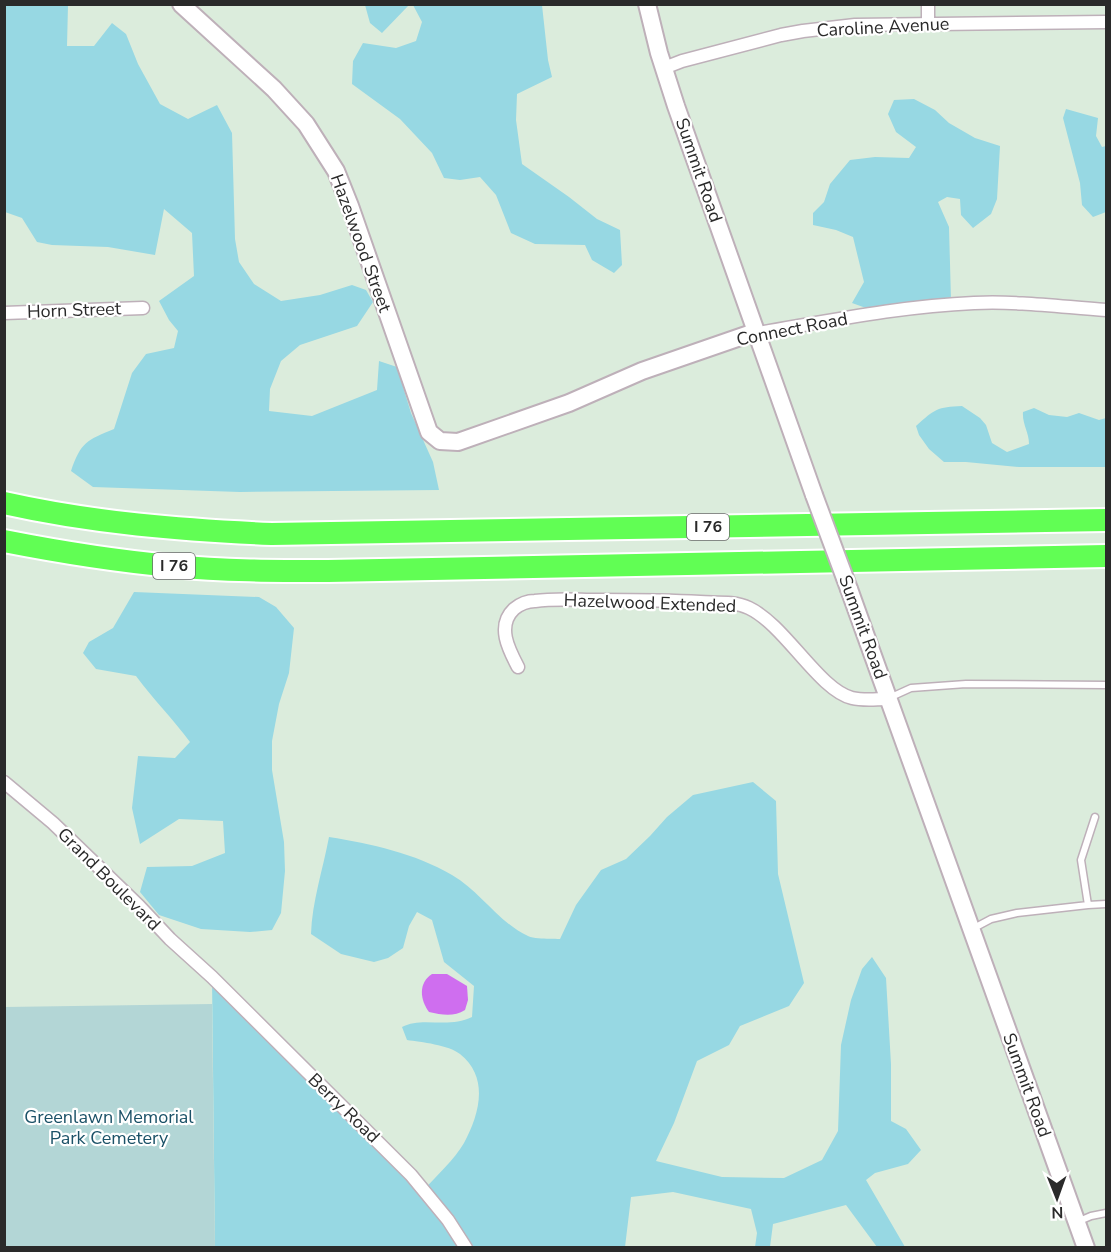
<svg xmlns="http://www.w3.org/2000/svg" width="1111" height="1252" font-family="'Nunito Sans',sans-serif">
<rect width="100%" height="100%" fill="#dbecdc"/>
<!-- green -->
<path fill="#97d8e3" d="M5,4l63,1 -1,41h27l18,-23 14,11 12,30 22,40 28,15 29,-14 15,28 3,106 4,23 15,22 27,17 39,-6 32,-10 14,5 7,12 -16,24 -57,19 -19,16 -11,28 -1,22 43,5 65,-26 2,-29 18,6 14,46 22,49 6,28 -199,2 -147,-5 -22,-16c10,-29 16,-31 43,-42l18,-56 14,-19 28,-6 4,-17 -9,-11 -10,-19 35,-25 -2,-43 -28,-24 -9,46 -47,-8 -56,-2 -15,-3 -15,-24 -17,-6z
M365,5v-1l44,1 -27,28 -12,-10z
M413,5h129l6,55 4,17 -35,17 -1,26 6,44 47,33 28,22 23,11 2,35 -8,8 -22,-13 -7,-15 -50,-1 -24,-11 -15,-38 -16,-18 -20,3 -16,-2 -12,-25 -32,-34 -48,-35 1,-23 10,-18 33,5 20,-7 6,-19z
M914,99l21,11 14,13 26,15 25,8 -3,53 -6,15 -18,14 -12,-13 -1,-16 -13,-2 -9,5 11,25 2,73 -85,8 -14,-5 12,-21 -11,-45 -17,-7 -23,-5v-12l11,-11 6,-18 20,-24 25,-3 34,1 7,-11 -20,-15 -8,-18 6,-14z
M1066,109l32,9 -2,18 6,11 4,-1v66l-13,5 -11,-12 -2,-22 -17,-65z
M962,406l18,12 6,7 6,18 15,9 22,-8c0,-12 -7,-20 -6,-32l11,-4 15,7 18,2 12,-4 20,7 7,-2v49h-87l-53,-5h-22l-15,-13 -10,-14 -3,-9c19,-17 21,-19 46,-20z
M134,592l125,5 17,10 18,21 -5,45 -10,31 -7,37v29l12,72 1,29 -4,42 -9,17 -22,2 -49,-3 -42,-14 -19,-23 7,-25 45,-1 33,-13 -2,-32 -44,-2 -39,25 -8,-36 6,-52 37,2 15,-16c-17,-23 -37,-43 -54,-66l-40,-7 -13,-16 6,-11 24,-14z
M753,782l23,19 2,73 26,109 -15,23 -49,20 -11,19 -32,16 -23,62 -18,38 66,16 62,1 38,-18 16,-29 3,-86 10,-45 11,-31 10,-12 14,21 5,86v57l15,8 15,21 -13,14 -33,9 -9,7 39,67h-28l-31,-42 -73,19 -3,23h-15l2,-14 -6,-24 -78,-17 -42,5 -6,50h-410l-3,-270 212,213c13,-15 30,-30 40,-47 15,-28 26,-65 -4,-89 -11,-9 -39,-12 -53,-14l-5,-13c20,-11 46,2 70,-10l2,-31 -30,-24 -12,-42 -15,-8 -8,14 -6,22 -15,10 -14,4 -33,-8 -30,-20c1,-32 12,-65 18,-97 43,7 85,16 123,38 29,17 46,47 76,61 9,4 23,2 32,3l16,-34 25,-35 25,-11 24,-23 17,-19 26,-22z"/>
<!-- cemetery -->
<path fill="#b3d6d6" d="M212,1004l3,243h-210v-240z"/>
<!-- water -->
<path fill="#cf6eef" d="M432,974h15l20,12 1,14 -3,10c-11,7 -23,5 -36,2 -9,-12 -11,-29 3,-38z"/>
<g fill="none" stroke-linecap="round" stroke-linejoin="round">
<defs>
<path id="lane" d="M889,698l22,-10 55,-4 140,1
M1088,905l18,-1
M974,928l17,-9 26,-6 71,-8 -7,-45 14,-43
M1077,1222l14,-6 15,-3"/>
<path id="street" d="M928,23v-19
M664,68l18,-7 99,-26 22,-4 52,-6 251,-3
M4,313l139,-5
M758,333c71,-12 144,-27 216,-30 45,-2 88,4 132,7
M518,667c-9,-17 -22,-41 -4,-58 6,-5 14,-8 21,-8 21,-3 43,-1 64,-1 34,0 67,0 101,2 16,1 34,-1 49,6 36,17 70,82 103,90 12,3 24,1 36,1
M4,782l49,41 86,83 31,33 42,38 199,198 37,45 18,28"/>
<path id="secondary" d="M181,4l93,85 32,35 30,47 14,35 79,226 11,9 18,1 111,-39 73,-32 107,-37 9,-1
M647,4l12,49 17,53 138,389
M849,589l237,659"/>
<path id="highway" d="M4,503c89,20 178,27 268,31l834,-14
M4,541c56,11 112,20 168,25 52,5 104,5 156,5l778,-15"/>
</defs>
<!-- lane casing -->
<use href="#lane" stroke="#beb0b9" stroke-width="9"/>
<!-- street casing -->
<use href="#street" stroke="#beb0b9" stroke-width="15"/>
<!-- secondary casing -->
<use href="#secondary" stroke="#beb0b9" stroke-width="20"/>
<!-- highway casing -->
<use href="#highway" stroke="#fff" stroke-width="26"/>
<!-- lane -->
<use href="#lane" stroke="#fff" stroke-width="6"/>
<!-- street -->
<use href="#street" stroke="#fff" stroke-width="12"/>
<!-- secondary -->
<use href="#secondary" stroke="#fff" stroke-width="16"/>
<!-- highway -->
<use href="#highway" stroke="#61fe54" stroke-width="22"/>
<defs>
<path id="secondary-bridge" d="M814,495l35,94"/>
</defs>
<!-- secondary-bridge casing -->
<use href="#secondary-bridge" stroke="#beb0b9" stroke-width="20" stroke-linecap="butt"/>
<!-- secondary-bridge -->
<use href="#secondary-bridge" stroke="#fff" stroke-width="16"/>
</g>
<g text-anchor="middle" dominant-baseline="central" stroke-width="4.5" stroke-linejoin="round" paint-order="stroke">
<!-- shield labels -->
<g fill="#fff" stroke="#6a6a6a" stroke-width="1.5">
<rect x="687" y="514" width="42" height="26" rx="4.5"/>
<rect x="153" y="553" width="42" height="26" rx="4.5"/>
</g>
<g font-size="16" font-weight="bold" fill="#2a2a2a">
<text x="708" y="527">I 76</text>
<text x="174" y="566">I 76</text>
</g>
<!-- street labels -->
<g font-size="18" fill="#2a2a2a" stroke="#fff">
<text transform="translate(883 27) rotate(-3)">Caroline Avenue</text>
<text transform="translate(699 170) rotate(71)">Summit Road</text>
<text transform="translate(361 243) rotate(70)">Hazelwood Street</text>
<text transform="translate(74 310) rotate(-2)">Horn Street</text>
<text transform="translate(792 329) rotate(-11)">Connect Road</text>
<text transform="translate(650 603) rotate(2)">Hazelwood Extended</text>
<text transform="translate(863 627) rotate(70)">Summit Road</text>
<text transform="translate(109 879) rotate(45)">Grand Boulevard</text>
<text transform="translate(1027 1085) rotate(70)">Summit Road</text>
<text transform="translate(344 1108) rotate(44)">Berry Road</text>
</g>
<!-- park labels -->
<g font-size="18" fill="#1a5167" stroke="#fff">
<text x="109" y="1117">Greenlawn Memorial<tspan x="109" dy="21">Park Cemetery</tspan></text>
</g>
</g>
<!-- border -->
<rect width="1111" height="1252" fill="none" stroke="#2a2a2a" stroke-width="12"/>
<!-- north arrow -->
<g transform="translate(1057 1198) rotate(179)" stroke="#ffffff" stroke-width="4.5" paint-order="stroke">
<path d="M0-4.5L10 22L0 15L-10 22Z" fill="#2a2a2a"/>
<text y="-9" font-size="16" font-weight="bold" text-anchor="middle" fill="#2a2a2a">N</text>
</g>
</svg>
